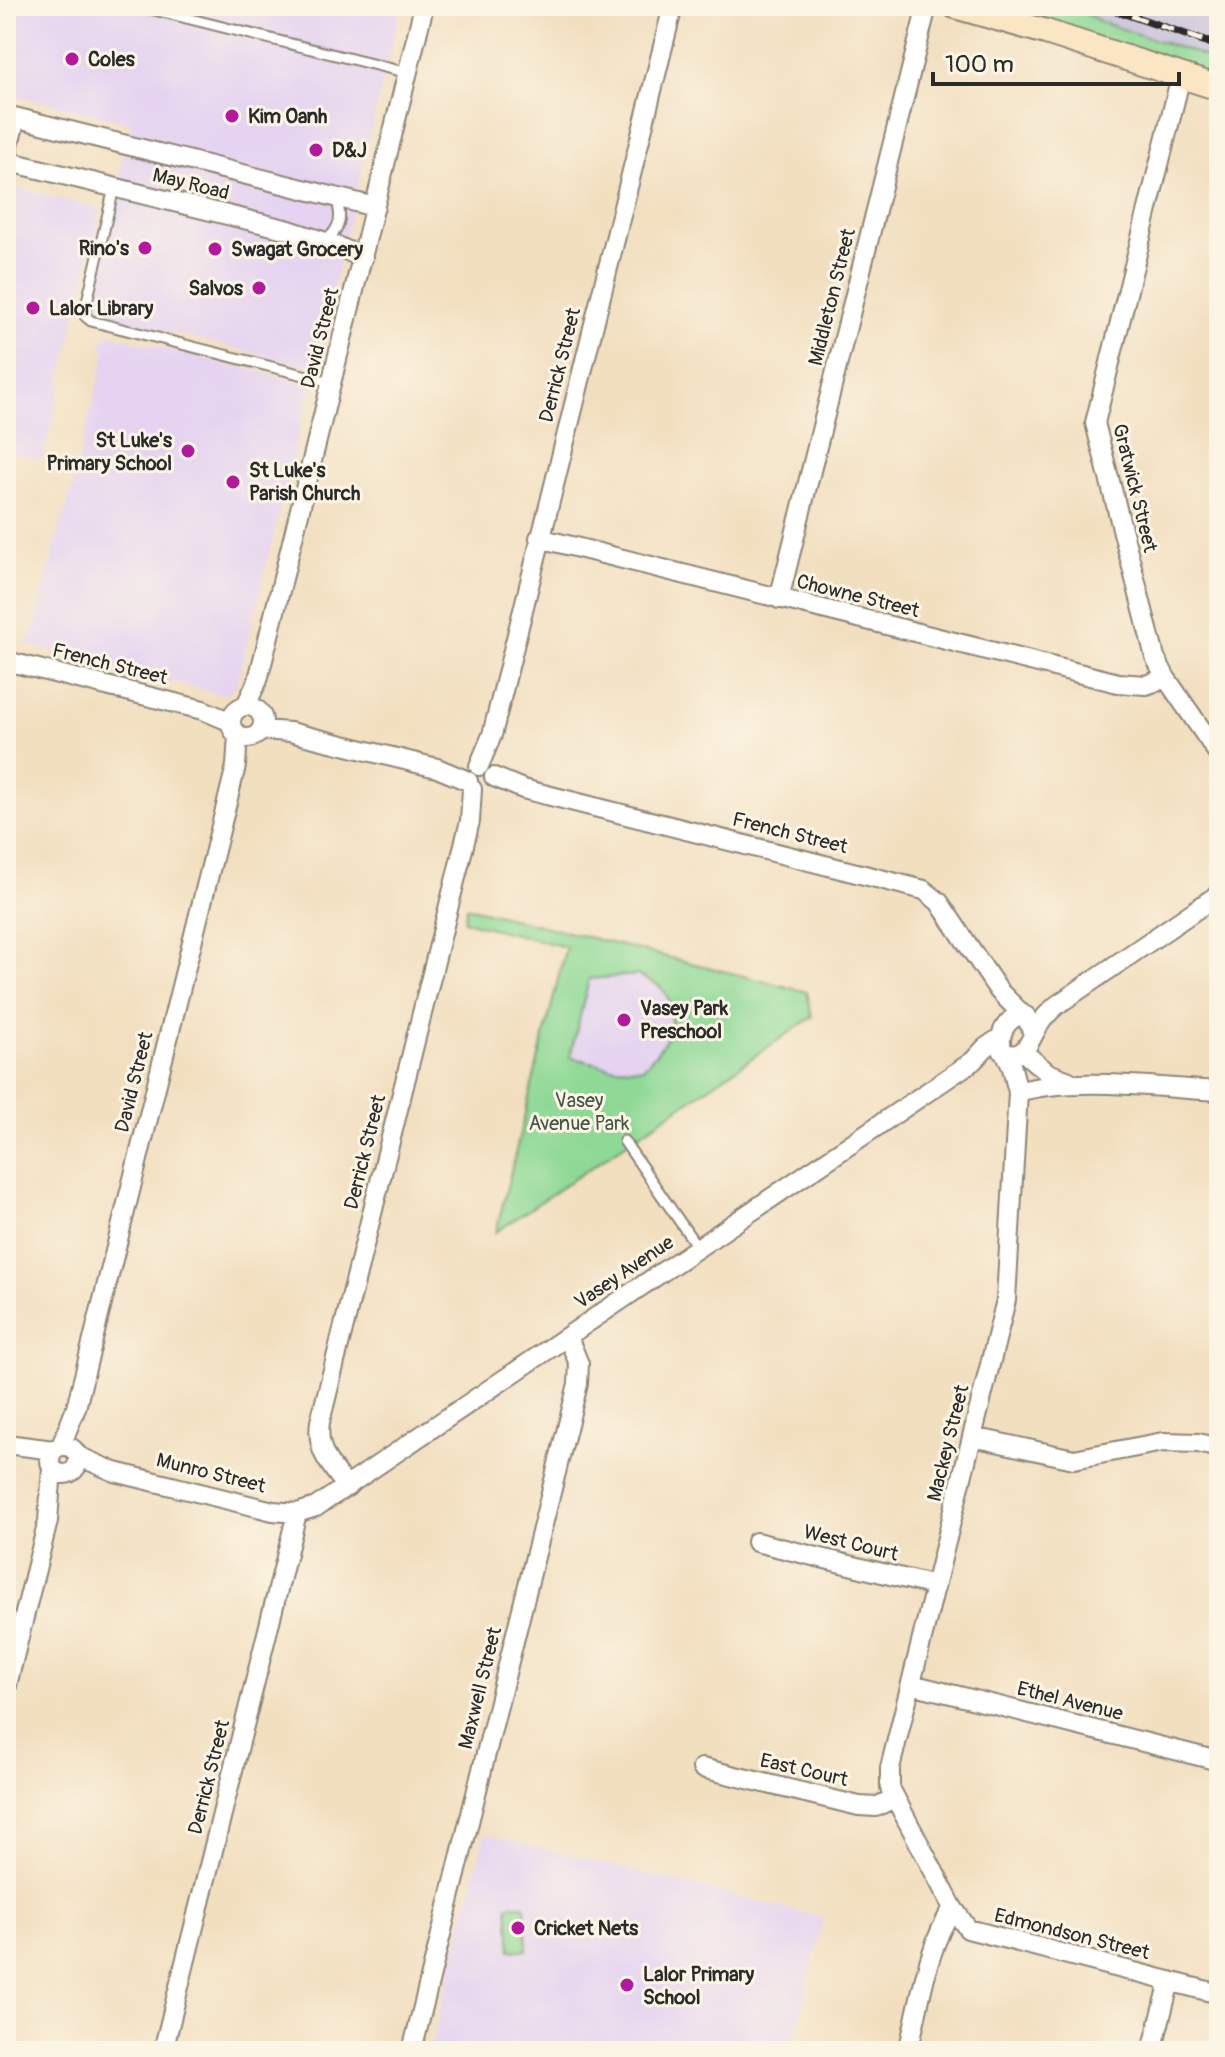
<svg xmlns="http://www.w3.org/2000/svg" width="1225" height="2057" font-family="Pangolin,sans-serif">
<rect width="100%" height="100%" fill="#fcf5e5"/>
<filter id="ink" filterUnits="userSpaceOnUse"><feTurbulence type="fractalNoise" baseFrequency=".0125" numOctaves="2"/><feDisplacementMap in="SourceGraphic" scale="16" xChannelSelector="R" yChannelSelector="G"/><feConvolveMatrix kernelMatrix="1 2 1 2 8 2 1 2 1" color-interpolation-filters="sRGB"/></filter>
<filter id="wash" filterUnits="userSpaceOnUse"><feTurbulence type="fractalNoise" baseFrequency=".006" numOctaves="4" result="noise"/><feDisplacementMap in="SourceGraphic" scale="32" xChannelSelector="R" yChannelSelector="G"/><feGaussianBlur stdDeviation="1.8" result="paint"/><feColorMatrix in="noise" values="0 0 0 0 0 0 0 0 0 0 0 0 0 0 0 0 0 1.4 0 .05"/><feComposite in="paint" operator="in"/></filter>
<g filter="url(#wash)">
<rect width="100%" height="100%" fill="#f2dfc0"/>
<!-- built -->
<path fill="#e5d3f1" d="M6,6h395l-87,362 -225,-56 42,-189 -125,-30z
M6,185l95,24 -58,251 -37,-8z
M105,333l206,52 -75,302 -13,8 -197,-51 8,-14 28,-113h2l42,-166 -5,-2z
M637,975l28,17 5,18 -3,27 -24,31 -33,-1 -41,-10 20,-78z
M485,1834l339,84 -33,133h-361z"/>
<!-- industrial -->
<path fill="#c7c0d9" d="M1068,6h110l41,12v43l-118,-39 -16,-11z"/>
<!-- green -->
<path fill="#8fd996" stroke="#5d8260" stroke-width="2" fill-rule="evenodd" d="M991,6c41,0 75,-6 110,16l118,39v17z
M467,907l340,85 5,25 -316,215 70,-285 -102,-26zM637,975c8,4 17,7 23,12 13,10 13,36 7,50 -5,11 -16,21 -24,31l-33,-1 -40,-10 19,-78z
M508,1905h17l2,45h-16z"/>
</g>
<g filter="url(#ink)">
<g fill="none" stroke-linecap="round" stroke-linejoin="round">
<defs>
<path id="lane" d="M138,6l270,67
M114,188l-29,122v6l6,5 240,61
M324,241c17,-11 19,-26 11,-44
M624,1141l74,107"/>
<path id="street" d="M1181,76l-86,347 60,234 11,21 53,77
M6,115l369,92
M6,156l10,-38
M6,161l283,69 46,15 28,13
M539,538l579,145 28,2 20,-7
M779,599l148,-593
M6,661l197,49 28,12
M246,705l12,-25 166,-674
M231 722a16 16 0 1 1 32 0a16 16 0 1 1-32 0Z
M261,730l29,2 147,36 31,13
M479,766l13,-31 181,-729
M494,777l29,12 401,101 15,12 60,89 23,23
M1033,1034l-7,-18 -4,-2c-17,6 -25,21 -19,38 23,10 26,-12 36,-27 5,-8 11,-14 18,-20l162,-111
M1006,1054l6,14 6,24 -12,208 -116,468v20l63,120 15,21 251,65
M1029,1057l19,16 21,8
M1018,1092c55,-16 142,-4 201,-1
M973,1437l101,22 89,-17 35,1 21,5
M6,1444l48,6
M61,1446l15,-38 160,-642 2,-32
M50 1460a14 14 0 1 1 28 0a14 14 0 1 1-28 0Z
M78,1456l37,16 158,39 24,2 19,-6 657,-446 12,-13 16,-11
M347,1487c-17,-22 -31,-36 -27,-65l150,-601 2,-32
M756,1542l179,44
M911,1684l308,77
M6,1689l42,-168 4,-53
M702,1768l157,38 17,1 18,-9
M163,2051l134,-538
M412,2051l166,-667 1,-20 -11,-27
M908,2051c12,-47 18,-102 45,-143
M1152,2051l18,-70"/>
<path id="secondary" d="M955,6l91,26 173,56"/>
</defs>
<!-- lane casing -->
<use href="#lane" stroke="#8e8576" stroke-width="13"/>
<!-- street casing -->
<use href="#street" stroke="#8e8576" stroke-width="22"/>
<!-- secondary casing -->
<use href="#secondary" stroke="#8e8576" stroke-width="28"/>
<!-- lane -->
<use href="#lane" stroke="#fff" stroke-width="9"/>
<!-- street -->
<use href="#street" stroke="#fff" stroke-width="18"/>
<!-- secondary -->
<use href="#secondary" stroke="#fbe6c3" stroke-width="24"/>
<defs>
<path id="rail" d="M1103,6l116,40"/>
</defs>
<!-- rail casing -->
<use href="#rail" stroke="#2b2b2b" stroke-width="8"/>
<!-- rail -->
<use href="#rail" stroke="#fcf5e5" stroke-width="5" stroke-dasharray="15" stroke-linecap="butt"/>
</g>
</g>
<!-- markers -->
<g fill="#b5179e" stroke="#fcf5e5" stroke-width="3">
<circle cx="72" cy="59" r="8"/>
<circle cx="232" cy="116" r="8"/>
<circle cx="316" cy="150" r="8"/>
<circle cx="145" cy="248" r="8"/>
<circle cx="215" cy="249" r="8"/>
<circle cx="259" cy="288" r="8"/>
<circle cx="33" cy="308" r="8"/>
<circle cx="188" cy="451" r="8"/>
<circle cx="233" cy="482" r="8"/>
<circle cx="624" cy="1020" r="8"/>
<circle cx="518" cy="1928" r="8"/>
<circle cx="627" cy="1985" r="8"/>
</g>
<g text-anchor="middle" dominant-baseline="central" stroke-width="6" stroke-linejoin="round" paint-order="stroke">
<!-- poi labels -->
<g font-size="20" font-weight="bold" fill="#2b2b2b" stroke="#fcf5e5" text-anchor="start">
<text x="88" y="59">Coles</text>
<text x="248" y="116">Kim Oanh</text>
<text x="332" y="150">D&amp;J</text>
<text x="129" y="248" text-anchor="end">Rino's</text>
<text x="231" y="249">Swagat Grocery</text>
<text x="243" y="288" text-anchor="end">Salvos</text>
<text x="49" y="308">Lalor Library</text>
<text x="172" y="440" text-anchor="end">St Luke's<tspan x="172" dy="23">Primary School</tspan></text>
<text x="249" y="470">St Luke's<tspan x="249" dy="23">Parish Church</tspan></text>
<text x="640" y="1008">Vasey Park<tspan x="640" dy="23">Preschool</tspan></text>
<text x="534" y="1928">Cricket Nets</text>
<text x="643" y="1974">Lalor Primary<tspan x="643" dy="23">School</tspan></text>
</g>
<!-- street labels -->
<g font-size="20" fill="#2b2b2b" stroke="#fcf5e5">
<text transform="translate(191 184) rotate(14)">May Road</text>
<text transform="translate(832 297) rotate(-76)">Middleton Street</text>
<text transform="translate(320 338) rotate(-76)">David Street</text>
<text transform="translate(560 365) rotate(-76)">Derrick Street</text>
<text transform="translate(1135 488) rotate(76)">Gratwick Street</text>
<text transform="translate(858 596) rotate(14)">Chowne Street</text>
<text transform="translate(110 664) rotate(14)">French Street</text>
<text transform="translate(790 833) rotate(14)">French Street</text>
<text transform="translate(134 1082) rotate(-76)">David Street</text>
<text transform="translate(365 1152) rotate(-76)">Derrick Street</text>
<text transform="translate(624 1272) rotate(-34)">Vasey Avenue</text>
<text transform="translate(948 1443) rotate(-76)">Mackey Street</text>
<text transform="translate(211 1473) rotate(14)">Munro Street</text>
<text transform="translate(851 1543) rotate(14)">West Court</text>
<text transform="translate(480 1688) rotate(-76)">Maxwell Street</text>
<text transform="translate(1070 1701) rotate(14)">Ethel Avenue</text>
<text transform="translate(804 1770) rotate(13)">East Court</text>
<text transform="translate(209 1777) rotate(-76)">Derrick Street</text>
<text transform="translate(1072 1934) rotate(14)">Edmondson Street</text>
</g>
<!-- park labels -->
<g font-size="20" fill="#445646" stroke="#fcf5e5">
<text x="579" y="1100">Vasey<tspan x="579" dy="23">Avenue Park</tspan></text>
</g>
</g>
<!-- margin -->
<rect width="1225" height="2057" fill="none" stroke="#fcf5e5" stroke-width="32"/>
<!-- scale -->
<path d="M933 72v12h246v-12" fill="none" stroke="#2b2b2b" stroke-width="4"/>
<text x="945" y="72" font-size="24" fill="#2b2b2b" stroke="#fcf5e5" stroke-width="6" paint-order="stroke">100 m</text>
</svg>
